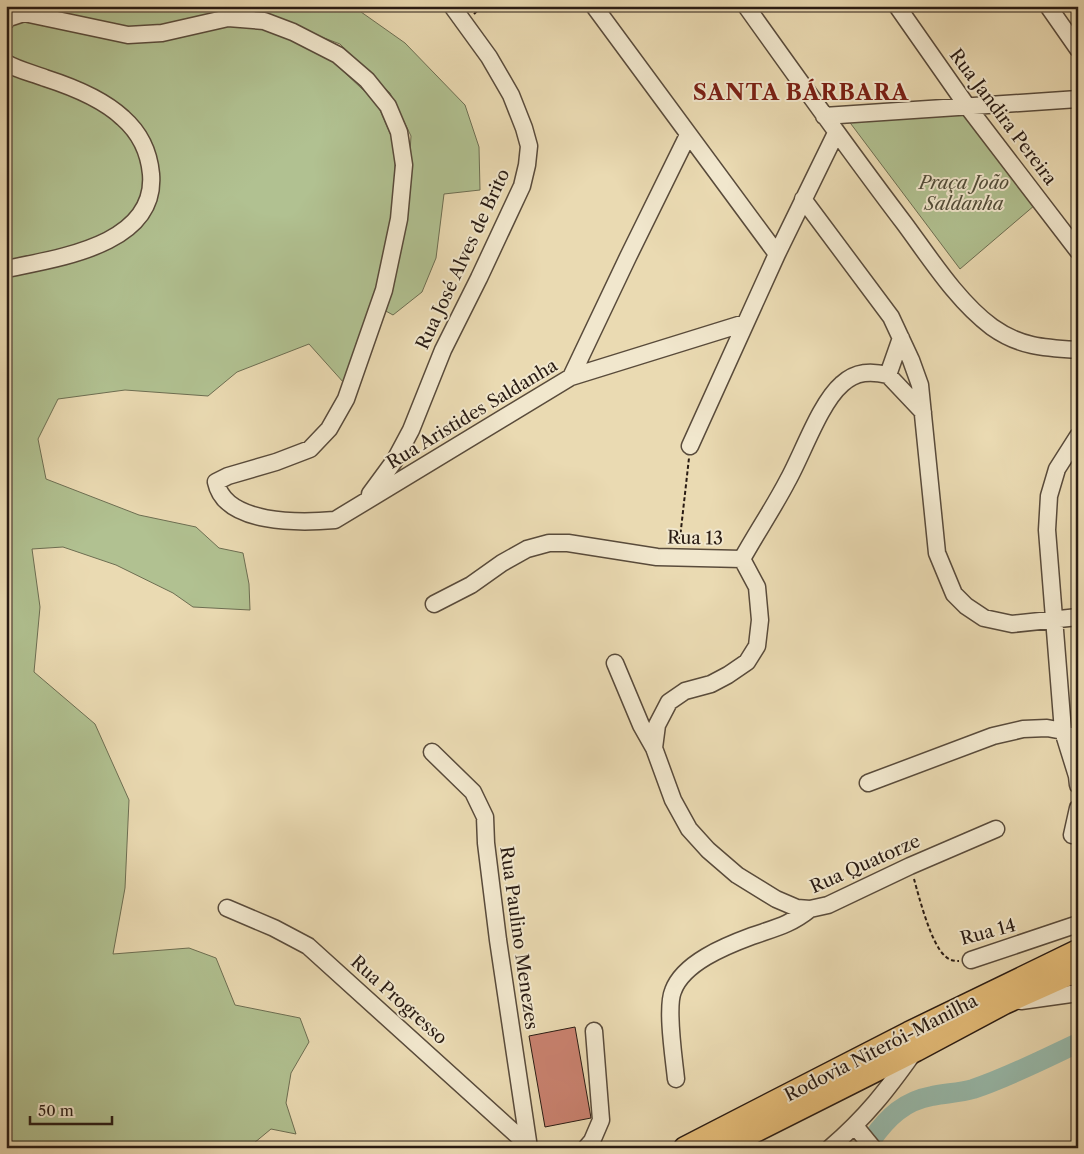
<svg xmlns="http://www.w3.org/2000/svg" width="1084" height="1154" font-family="'Libre Caslon Text',serif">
<rect width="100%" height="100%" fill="#eadab2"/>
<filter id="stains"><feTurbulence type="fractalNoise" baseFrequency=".004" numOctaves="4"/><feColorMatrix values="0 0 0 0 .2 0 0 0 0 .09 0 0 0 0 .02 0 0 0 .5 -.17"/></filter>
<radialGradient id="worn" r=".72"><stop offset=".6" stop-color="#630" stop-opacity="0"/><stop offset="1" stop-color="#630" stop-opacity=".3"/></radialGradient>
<!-- green -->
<path fill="#b1c191" stroke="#6d6e52" d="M6,6l348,1 51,36 60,62 14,42 1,43 -36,4 -8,64 -14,34 -29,23 -9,-5 22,-93 5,-81 -21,-43 -50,-49 -90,-34h-32l-9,17 46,-3 73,33 49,46 19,44 -4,78 -20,84 -28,74 -35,-39 -72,28 -29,24 -83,-6 -67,9 -20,40 8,40 93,36 57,12 23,21 24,5 6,31 1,26 -57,-3 -20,-14 -57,-28 -53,-18 -31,2 8,58 -6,65 61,52 34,76 -4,88 -12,66 76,-6 27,10 19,47 65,13 9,24 -18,31 -5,30 10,31 -25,-5 -23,19h-242z
M964,113l71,92 -75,64 -112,-149z"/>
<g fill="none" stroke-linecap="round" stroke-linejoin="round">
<!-- river -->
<path stroke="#98bbad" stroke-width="20" d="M872,1139c16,-22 32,-38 60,-43 14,-3 27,-3 41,-7 36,-12 71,-30 105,-46"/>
</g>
<!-- building -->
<path fill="#ca8270" stroke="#291b13" d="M575,1027l16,91 -46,9 -16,-91z"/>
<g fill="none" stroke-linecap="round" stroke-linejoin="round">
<defs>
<path id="minor" d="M594,6l183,248
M746,6c52,73 104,146 158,217 26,35 53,78 88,104 28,20 53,21 86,23
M897,6l70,100 111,145
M1048,6l30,43
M6,21l3,-3 15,-5 104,22 34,-2 66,-15 36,3 29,11 45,23 29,25 21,26 11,26 5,33 -5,54 -15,71 -38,109 -17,30 -19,20 -34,13 -48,14 -12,6c9,43 85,41 119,38l236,-143 174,-54
M6,63c12,7 26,10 39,15 25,8 59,22 78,40 17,15 26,34 28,56 6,71 -93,84 -145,95
M824,116l254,-17
M803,199l88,118 20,43 9,25 17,168 17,41 12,12 18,12 28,6 66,-7
M888,375l35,37
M571,377l57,-120 60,-122
M1078,436l-21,33 -8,27 -2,34 16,201 14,45 1,9
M690,446l87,-192 59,-121
M370,494l25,-34 16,-30 32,-80 36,-72 43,-92 5,-21 2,-19 -5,-18 -13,-33 -22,-38 -37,-51
M742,559l15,28 3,33 -3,26 -10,16 -19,13 -17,9 -26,7 -16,11 -12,23 -3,23 19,52 16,29 19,21 29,25 39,24 21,9 13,1 18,-4 82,-39 86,-37
M742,559c15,-27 32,-52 46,-79 15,-27 32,-77 54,-96 14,-13 29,-13 46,-9l13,-37
M434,604l37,-19 31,-22 25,-14 22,-6h19l89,14 85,2
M615,663l26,62 13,23
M432,752l41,40 12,25 1,26 12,97 31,208
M868,783l125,-47 30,-7 24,-1 16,3 8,7
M1072,835l6,-27
M227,908l47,20 34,18 221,200
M971,960l107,-36
M1021,1001l57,-8
M676,1079c-2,-20 -10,-71 -3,-88 10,-28 52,-45 79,-55 23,-8 38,-11 58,-27
M855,1126l18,22
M586,1148l6,-7 9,-21 -7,-89
M830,1148c36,-31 57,-58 84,-96"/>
<path id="highway" d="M685,1148l224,-115 169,-82
M721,1148l195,-98 88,-47 74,-33"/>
</defs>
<!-- minor casing -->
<use href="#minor" stroke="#594b3b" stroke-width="19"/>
<!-- highway casing -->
<use href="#highway" stroke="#291b13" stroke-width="25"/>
<!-- path -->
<path stroke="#291b13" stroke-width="2" stroke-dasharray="4 2.5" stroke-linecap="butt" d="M474,14l6,-6 -2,-2
M673,544h-1v-6h8l9,-80
M914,879c5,18 17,65 31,77 4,4 8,5 14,5"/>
<!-- minor -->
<use href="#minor" stroke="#f1e7cd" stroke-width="16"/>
<!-- highway -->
<use href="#highway" stroke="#e5bd79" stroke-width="22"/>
</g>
<g text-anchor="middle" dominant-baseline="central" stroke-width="4" stroke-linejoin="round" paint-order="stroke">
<!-- street labels -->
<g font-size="18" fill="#291b13" stroke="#f1e7cd">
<text transform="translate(1003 117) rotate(53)">Rua Jandira Pereira</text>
<text transform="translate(463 259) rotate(-65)">Rua José Alves de Brito</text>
<text transform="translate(472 414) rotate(-31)">Rua Aristides Saldanha</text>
<text transform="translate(695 538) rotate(1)">Rua 13</text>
<text transform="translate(865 864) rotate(-24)">Rua Quatorze</text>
<text transform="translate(988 932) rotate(-15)">Rua 14</text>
<text transform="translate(519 938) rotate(82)">Rua Paulino Menezes</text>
<text transform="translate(399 1000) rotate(42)">Rua Progresso</text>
<text transform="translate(881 1048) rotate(-27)">Rodovia Niterói-Manilha</text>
</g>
<!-- park labels -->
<g font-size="18" font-style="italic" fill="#524d39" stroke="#f1e7cd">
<text x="964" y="183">Praça João<tspan x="964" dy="21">Saldanha</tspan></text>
</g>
<!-- district labels -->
<g font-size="22" font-weight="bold" letter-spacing="1" fill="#7a1f14" stroke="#f1e7cd">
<text x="801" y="92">SANTA BÁRBARA</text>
</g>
</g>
<!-- margin -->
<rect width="1084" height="1154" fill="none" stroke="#eadab2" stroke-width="25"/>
<rect x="8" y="8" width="1069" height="1139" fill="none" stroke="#291b13" stroke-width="2.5"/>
<rect x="12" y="12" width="1059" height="1129" fill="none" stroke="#291b13"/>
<!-- scale -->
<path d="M30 1116v8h82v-8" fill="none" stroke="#291b13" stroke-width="2.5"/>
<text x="38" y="1116" font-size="15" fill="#291b13" stroke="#f1e7cd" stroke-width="4" paint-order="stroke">50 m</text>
<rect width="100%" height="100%" filter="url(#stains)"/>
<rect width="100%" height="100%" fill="url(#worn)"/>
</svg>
